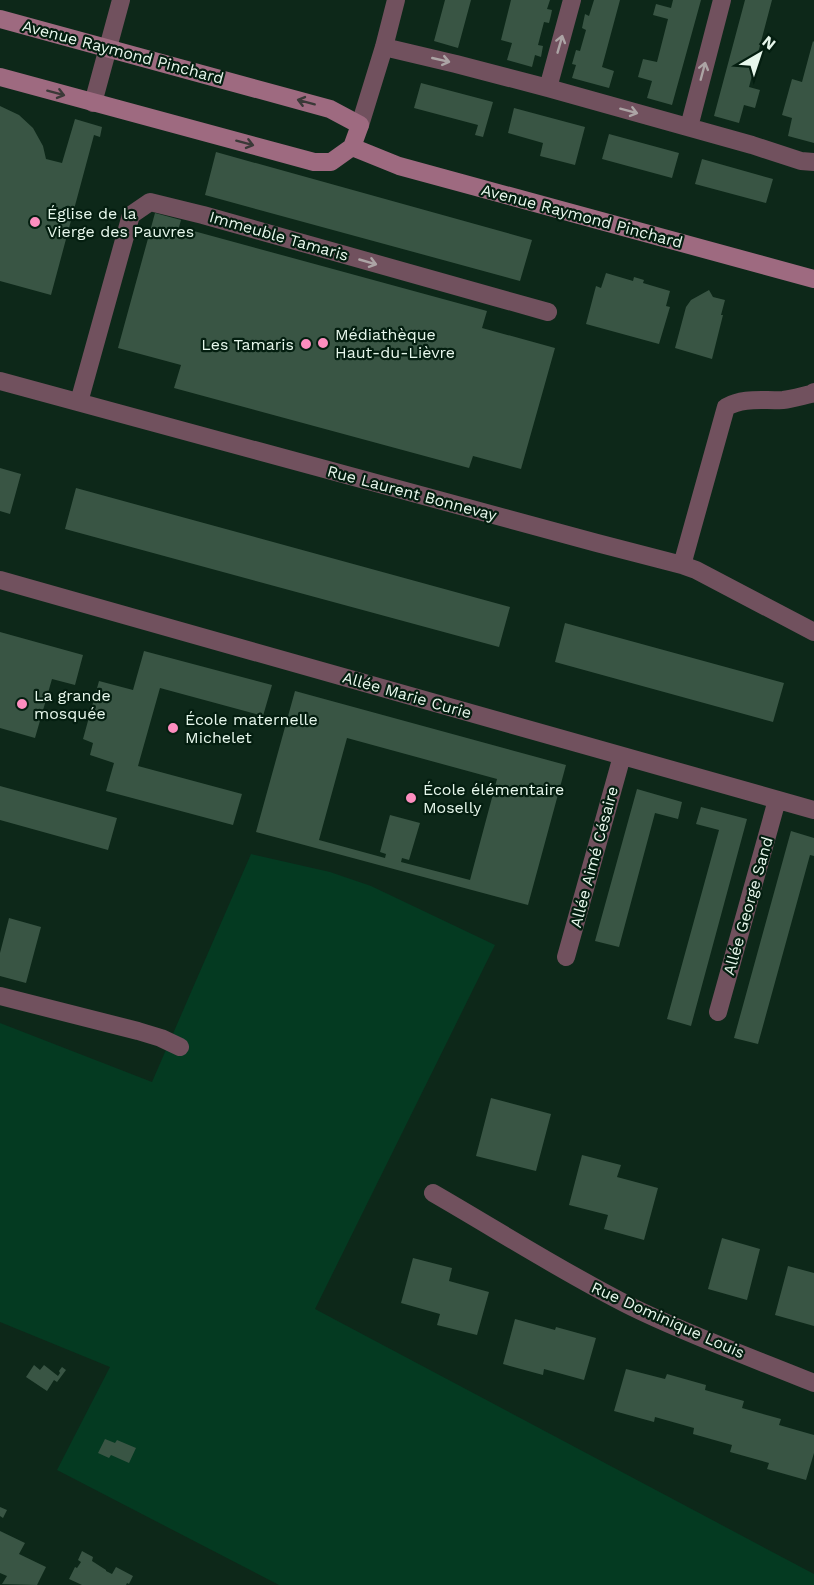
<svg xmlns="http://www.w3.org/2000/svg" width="814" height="1585" font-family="'Work Sans',sans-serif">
<rect width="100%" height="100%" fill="#0d2819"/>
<!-- green -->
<path fill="#043a21" d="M251,854l79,18 41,14 124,59 -180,364 499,265v11h-535l-222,-115 53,-103 -110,-45v-299l152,59z"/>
<!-- building -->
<path fill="#395544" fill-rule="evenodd" d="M445,0h26l-13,48 -24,-7z
M511,0h39l-3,9 5,1 -1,5 -2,8 -5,-1 -6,23 5,1 -2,11 -6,-2 -3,12 -25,-7 5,-17 -11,-3z
M594,0h26l-18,67 12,4 -5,17 -37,-10 4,-13 -4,-1 4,-14 4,1 6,-21 -4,-2 3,-14 4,2z
M673,0h28l-29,105 -25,-7 5,-17 -14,-4 5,-18 14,3 11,-43 -15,-4 3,-11 15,4z
M745,0h27l-23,87 11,3 -5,18 -11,-3 -5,18 -25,-7z
M813,41l1,1v101l-26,-7 4,-18 -10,-3 10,-36 10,3z
M421,83l72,19 -10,35 -8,-2 3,-10 -64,-17z
M0,106l19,9 14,13 10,18 3,13 16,4 13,-44 27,8 -2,10 -6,-2 -43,160 -51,-14z
M514,108l71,19 -10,38 -35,-9 3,-13 -35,-10z
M609,134l70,19 -7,25 -70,-19z
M216,152l316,88 -12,41 -315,-86z
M702,159l71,20 -7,24 -71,-19z
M155,213l26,7 -2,7 308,84 -5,17 73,20 -34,121 -48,-13 -4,12 -295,-80 7,-23 -63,-17z
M606,273l27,8 1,-4 10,3 -1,3 27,8 -4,15 4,1 -11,37 -73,-20 10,-38 5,2z
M709,290l4,7 12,3 -4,15h2l-11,44 -37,-11 11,-41 5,-7z
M0,468l21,6 -11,40 -10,-3z
M76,488l434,119 -11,40 -434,-118z
M565,623l219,60 -11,39 -218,-60z
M0,632l83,23 -8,30 -23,-6 -17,59 -35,-10z
M144,651l128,34 -9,31 -103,-28 -22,78 104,28 -9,31 -127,-34 8,-28 -24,-8 3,-12 -10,-4 16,-58 34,9z
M295,691l271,74 -38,140 -272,-73zM347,738l150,41 -27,101 -69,-18 1,-4 7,2 11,-37 -30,-8 -10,37 6,2 -1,4 -66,-18z
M0,786l117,32 -9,32 -108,-30z
M637,789l45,13 -4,17 -23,-6 -36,134 -24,-6z
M701,807l46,12 -56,207 -24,-7 52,-189 -23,-6z
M791,831l23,7v18l-4,-1 -52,189 -24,-6z
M9,918l32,9 -15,56 -26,-7v-23z
M491,1098l60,16 -15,57 -60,-15z
M582,1155l39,10 -4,12 41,11 -14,52 -40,-11 4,-14 -39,-10z
M722,1238l38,11 -13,51 -39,-11z
M413,1258l39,10 -3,13 40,11 -12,43 -40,-10 3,-11 -39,-11z
M788,1266l26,7v53l-39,-11z
M515,1319l40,11 1,-3 40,11 -12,42 -40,-11 -1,6 -40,-11z
M34,1365l6,5 4,-5 14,11 2,-3 -1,-2 3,-4 4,3 -9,12 -3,-2 -7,11 -21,-14z
M626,1369l39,10 2,-5 39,11 -1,5 39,11 -2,7 39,11 -2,6 35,10v18l-8,27 -39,-11 2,-6 -39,-11 2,-7 -39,-11 1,-6 -39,-11 -1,5 -40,-11z
M105,1439l10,4 2,-3 19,8 -7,15 -18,-8 -2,3 -11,-5z
M0,1507l7,3 -4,8 -3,-2z
M0,1531l25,12 -6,11 27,13 -9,18 -35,-1 5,-8 -7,-3z
M82,1551l11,6 -1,4 14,9v1l6,3 4,-7 17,9 -4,8 -2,-1 -1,2h-44l-13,-6 6,-12 2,1 4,-6 -3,-2z"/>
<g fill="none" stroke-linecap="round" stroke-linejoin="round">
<!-- street -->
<path stroke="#71515e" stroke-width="18" d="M384,47l72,17 92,24 204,57 49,16 13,1
M548,88l24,-88
M93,103l28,-103
M360,125l24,-78 12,-47
M689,127l33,-127
M0,381l597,162 85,22 14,5 118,62
M79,402l52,-187 19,-13 53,13 345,97
M682,565l44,-158c18,-10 37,-6 57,-7 9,-1 19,-4 28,-6l3,-2
M0,580l814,230
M566,957l56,-201
M0,996l138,35 23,7 19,9
M718,1012l59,-212
M433,1193c66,38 131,80 199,114 59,29 121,51 182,76"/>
<!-- secondary -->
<path stroke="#9e6a80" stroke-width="18" d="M0,19l330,90 30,16 -8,22 -21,15h-17l-314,-85
M352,147l47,19 415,113"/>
</g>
<!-- one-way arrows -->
<defs><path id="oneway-shaft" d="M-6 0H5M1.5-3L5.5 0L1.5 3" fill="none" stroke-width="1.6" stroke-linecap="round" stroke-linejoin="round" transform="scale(1.5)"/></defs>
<g stroke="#aca4a5">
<use href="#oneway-shaft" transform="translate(560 44) rotate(-74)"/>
<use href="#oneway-shaft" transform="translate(441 60) rotate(13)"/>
<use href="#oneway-shaft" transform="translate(703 71) rotate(-75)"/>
<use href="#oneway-shaft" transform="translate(629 111) rotate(15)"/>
<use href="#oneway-shaft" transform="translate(368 262) rotate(16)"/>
</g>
<g stroke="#3a3937">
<use href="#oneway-shaft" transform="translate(56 93) rotate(15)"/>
<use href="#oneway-shaft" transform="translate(306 102) rotate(-165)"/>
<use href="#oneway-shaft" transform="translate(245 143) rotate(15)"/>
</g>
<!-- markers -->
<g fill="#fd8ebf" stroke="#041e10" stroke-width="2">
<circle cx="35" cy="222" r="6"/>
<circle cx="323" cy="343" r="6"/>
<circle cx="306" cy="344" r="6"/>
<circle cx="22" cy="704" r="6"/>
<circle cx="173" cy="728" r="6"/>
<circle cx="411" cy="798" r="6"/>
</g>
<g text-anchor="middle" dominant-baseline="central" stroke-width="4.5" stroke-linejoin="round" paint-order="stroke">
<!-- street labels -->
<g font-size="16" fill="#e7f7ec" stroke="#041e10">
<text transform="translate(123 52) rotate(15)">Avenue Raymond Pinchard</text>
<text transform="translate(582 216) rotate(15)">Avenue Raymond Pinchard</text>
<text transform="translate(279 236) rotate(16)">Immeuble Tamaris</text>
<text transform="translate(412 493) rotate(15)">Rue Laurent Bonnevay</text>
<text transform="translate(407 695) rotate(16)">Allée Marie Curie</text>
<text transform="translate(594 857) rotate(-75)">Allée Aimé Césaire</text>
<text transform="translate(748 906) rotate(-74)">Allée George Sand</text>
<text transform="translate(668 1320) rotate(24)">Rue Dominique Louis</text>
</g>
<!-- poi labels -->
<g font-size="16" fill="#e7f7ec" stroke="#041e10" text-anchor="start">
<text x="47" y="213">Église de la<tspan x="47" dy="18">Vierge des Pauvres</tspan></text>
<text x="335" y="334">Médiathèque<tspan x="335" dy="18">Haut-du-Lièvre</tspan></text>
<text x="294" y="344" text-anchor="end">Les Tamaris</text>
<text x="34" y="695">La grande<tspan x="34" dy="18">mosquée</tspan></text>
<text x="185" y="719">École maternelle<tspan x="185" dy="18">Michelet</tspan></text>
<text x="423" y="789">École élémentaire<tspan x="423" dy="18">Moselly</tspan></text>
</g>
</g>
<!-- north arrow -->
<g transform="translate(760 54) rotate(39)" stroke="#041e10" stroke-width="4.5" paint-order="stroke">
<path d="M0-4.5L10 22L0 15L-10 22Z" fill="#e7f7ec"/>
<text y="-9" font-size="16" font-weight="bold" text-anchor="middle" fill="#e7f7ec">N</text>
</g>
</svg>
